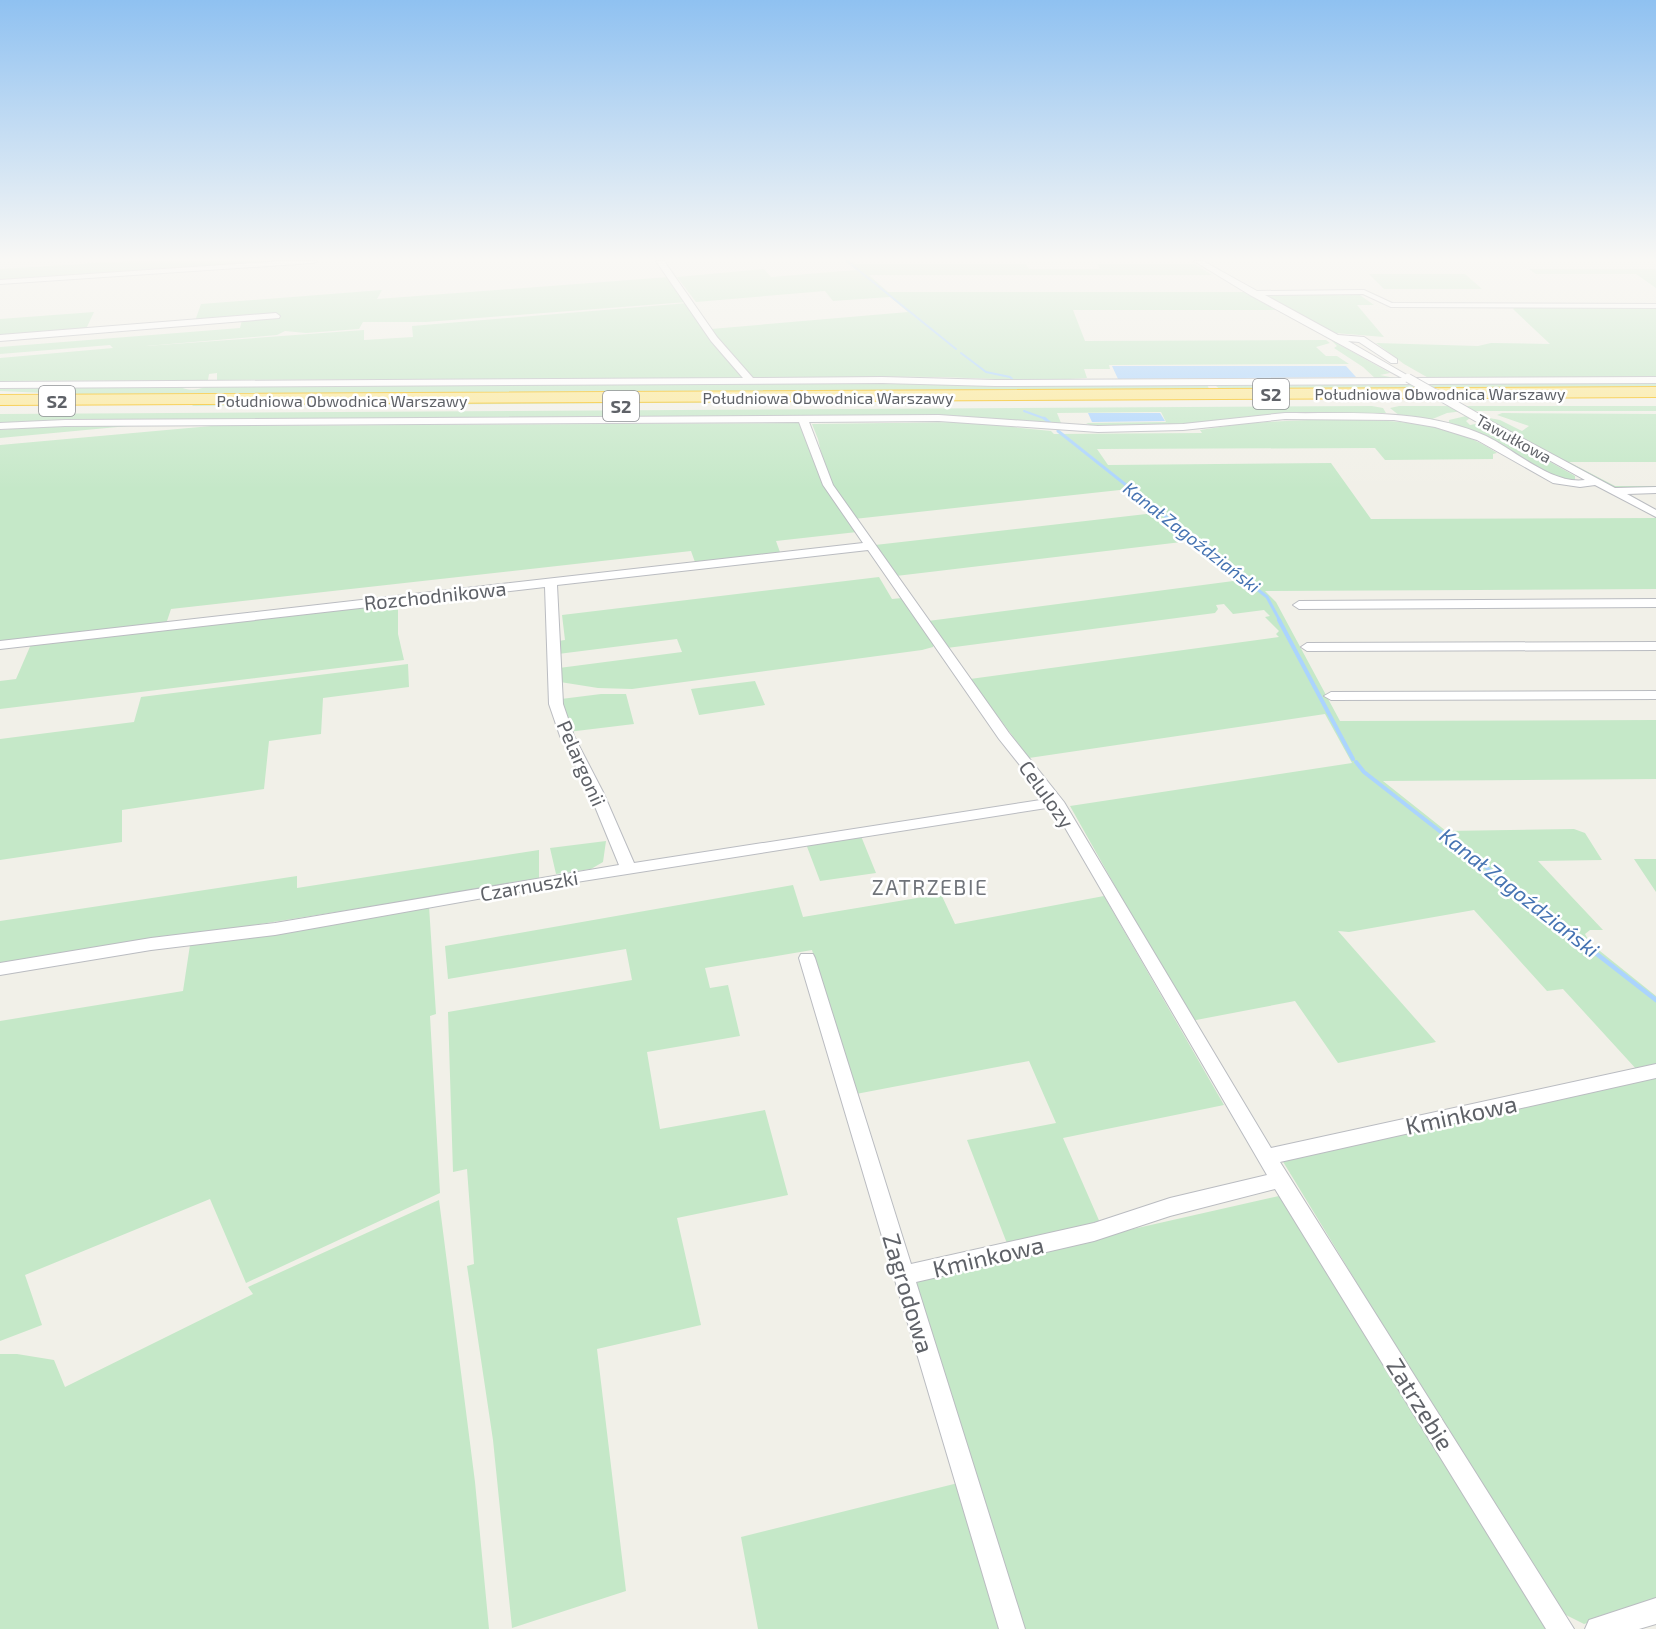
<svg xmlns="http://www.w3.org/2000/svg" width="1656" height="1629" font-family="'Exo 2',sans-serif">
<rect width="100%" height="100%" fill="#f1f0e8"/>
<!-- green -->
<path fill="#c5e8c8" d="M128,261h165l-293,20v-12z
M845,261h6l4,3h171l3,5h71l-3,-5h98l17,11h-343l19,17h356l32,18h-203l12,31 241,-1 4,3 -14,4 10,9h11l12,8 -240,1 1,4h-26l3,9c-52,4 -103,0 -155,-1 -59,-1 -119,1 -178,1l-41,-43 -2,-6 197,-17 -18,-15 -57,4 -8,-10 -129,11 -19,-25 87,-8 7,8 85,-7z
M1529,269h125l2,1v18l-20,-14h-100z
M1369,274h96l17,15h-98z
M669,277l18,25 -261,20h-63l-4,7 -53,4 -21,-2 -8,4 -131,11 218,-16v10l49,-3 -1,-11 276,-23 21,35 37,38 -3,2 -526,2v-7l-8,1 -1,6 -208,1v-23l113,-10 -3,-3 -110,9v-7l240,-19 2,-8 -47,1 6,-17 181,-14 -5,9z
M1357,293l17,12h-17l27,32 -49,-4 -71,-39z
M1517,306l139,1v72l-224,1 -28,-16 -28,-21 102,3 13,-3 59,1 -37,-35z
M94,312l-8,17 -86,7v-17z
M1331,340l59,33 -10,2 15,3 -18,2 -14,-13 -29,-19 3,-2z
M911,381l296,3 2,5 -1120,6 -89,-4v-5h178c10,5 18,5 29,0z
M1656,382v5l-435,3 -5,-4z
M1431,396l3,2 -1242,8 2,-2z
M1372,406l11,2 3,5 -102,2 -92,10 -98,2 -8,-4 80,-1 -5,-10 -104,1 4,10 18,2 -132,-9 -947,8v-10z
M1399,406h257v5h-192l-17,2 -17,7 -30,-4 -10,-8z
M1502,413l154,1v48h-87l46,24h41v2l-38,1 -9,-2 -125,-70 16,3 22,11 7,-5 -32,-11z
M1466,416l4,2 -4,3 4,4 11,-2 94,53v5l-24,-6 -54,-32 -48,-20v-3z
M1308,420c62,0 135,-4 189,33l-4,1v5l-108,1 -10,-12 -278,1 11,16 223,-2 40,56 285,-1v71l-391,2 11,11 64,119 316,-1v59l-273,2 63,50 128,-2 11,4 17,27 -64,1 65,69h-13l-5,4 5,9 66,53v71l-18,4 -75,-82 -16,2 -73,-81 -125,22 -11,-1 98,111 -98,21 -43,-62 -104,20 -121,-215 282,-43 -27,-49 -296,44 -59,-79 309,-42 -3,-3 3,-3 -14,-14 5,-1 -6,-6 -31,4 -9,-10 -8,1 2,4 -3,4 -268,35 -19,-27 313,-41 -51,-39 -294,35 -21,-31 280,-32 -26,-24 -275,30 -28,-45 -8,-35 -6,-15 152,-2 87,9 3,3 148,-1 -2,-3 47,-7z
M799,423l14,29 12,35 32,45 -81,9 5,14 -85,10 -5,-14 -520,58 -5,15 -166,20v-199l211,-19z
M139,425l-139,13v-8l45,-4z
M879,577l13,22 10,-1 32,46 -1,3 -11,3 -290,39 -34,-1 -38,-6 -1,-14 123,-16 -5,-13 -119,15v-13l7,-1 -3,-25z
M398,601v33l6,26 -404,49v-28l16,-2 16,-37z
M408,664l1,23 -86,11 -2,36 -52,7 -5,48 -142,21v32l-122,18v-121l134,-17 7,-25z
M755,681l10,24 -66,10 -8,-26z
M601,694h25l8,30 -66,8 -7,-33z
M861,836l15,37 -56,8 -14,-37z
M606,841l-3,21 -12,7 -35,5 -6,-26z
M539,850v30l-539,85v-44l297,-45v12z
M1634,859h22v33z
M793,885l10,32 138,-23 14,30 149,-28 120,209 -161,33 38,87 -93,21 -41,-106 89,-17 -27,-62 -173,33 -44,-144 -107,18 5,20 18,-3 12,51 -93,16 13,77 105,-19 23,85 -111,23 24,107 -104,24 29,242 -114,37 -19,-188 -26,-174 7,-2 -7,-95 -14,3 -5,-160 184,-32 -6,-31 -178,30 -3,-33z
M429,906l7,108 -6,2 10,177 -194,90 -36,-84 -185,76 17,50 -42,16v-320l183,-30 7,-46z
M1656,1077v524l-72,23 -28,-14 -274,-450z
M1279,1196l272,433h-531l-108,-350z
M439,1200l36,282 14,147h-489v-275h17l37,6 11,27 188,-93 -5,-7z
M958,1483l47,146h-247l-17,-92z"/>
<!-- water -->
<path fill="#abd4fe" d="M1112,366h234l10,11 -238,2z
M1088,413h72l5,8 -73,1z"/>
<g fill="none" stroke-linecap="round" stroke-linejoin="round">
<!-- stream-far3 -->
<path stroke="#abd4fe" stroke-width="2" d="M847,261l109,88
M961,353l25,19 24,5 3,3
M1024,411l22,8"/>
<!-- stream-far2 -->
<path stroke="#abd4fe" stroke-width="3" d="M1044,418l6,5
M1058,431l209,166 13,24"/>
<!-- stream-far1 -->
<path stroke="#abd4fe" stroke-width="4" d="M1279,620l74,139
M1356,762l8,10 137,107"/>
<!-- stream -->
<path stroke="#abd4fe" stroke-width="4.5" d="M1499,878l157,122"/>
<defs>
<path id="street" d="M284,261h33l-4,2 -313,21v-4z
M656,261h8l53,76 36,41 129,-1 113,3 407,-2 -152,-83 -56,-34h9l54,30 107,-1 28,13 264,1v4l-265,-1 -28,-13 -98,1 73,40 26,2 33,22v4h-6l-32,-21 -11,-1 64,37 244,-1v6l-661,3 -113,-3 -882,5v-6l743,-4 -32,-37z
M276,313l4,3 -1,2 -279,23v-6z
M1285,413c66,1 139,-5 201,23 29,14 66,49 99,44l-112,-62 8,-2 134,72 41,-1v6l-29,1 29,16v7l-61,-32 -15,2 -27,-4 -76,-43 -42,-13 -41,-7 -109,-1 -102,11 -85,2 -159,-11 -130,1 24,63 176,248 55,69 207,346 385,-84v14l-376,84 294,467h-28l-271,-440 -105,27 -76,25 -178,41 109,347h-26l-200,-671 2,-4h12l2,4 96,306 183,-41 76,-25 97,-23 -214,-368 -502,79 -276,49 -124,15 -151,25v-12l151,-25 124,-15 344,-58 -30,-73 -29,-56 -11,-32 -4,-117 -545,62v-8l863,-98 -40,-58 -24,-63 -734,4 -65,3v-6l65,-3 874,-5 159,11 85,-2zM868,550l131,189 48,60 -413,64 -31,-71 -29,-56 -11,-32 -6,-119z
M1656,599v8l-357,2 -6,-4 6,-4z
M1656,642v8l-349,1 -6,-4 6,-4z
M1656,691v8l-325,1 -7,-4 7,-4z
M1656,1598v26l-17,5h-54l4,-9z"/>
<path id="highway" d="M1656,387v10l-1656,8v-10z"/>
</defs>
<!-- street casing -->
<use href="#street" stroke="#babcc1" stroke-width="2"/>
<!-- highway casing -->
<use href="#highway" stroke="#f7ba02" stroke-width="2"/>
<!-- street -->
<use href="#street" fill="#fff" fill-rule="evenodd"/>
<!-- highway -->
<use href="#highway" fill="#fce894" fill-rule="evenodd"/>
<defs>
<path id="street-bridge" d="M1408,378l70,40"/>
</defs>
<!-- street-bridge casing -->
<use href="#street-bridge" stroke="#babcc1" stroke-width="10" stroke-linecap="butt"/>
<!-- street-bridge -->
<use href="#street-bridge" stroke="#fff" stroke-width="8"/>
</g>
<!-- sky -->
<linearGradient id="sky" x2="0" y2="1"><stop stop-color="#8fc1f1"/><stop offset="0.53" stop-color="#f9f8f5"/><stop offset="1" stop-color="#f9f8f5" stop-opacity="0"/></linearGradient>
<rect width="1656" height="489" fill="url(#sky)"/>
<g text-anchor="middle" dominant-baseline="central" stroke-width="5" stroke-linejoin="round" paint-order="stroke">
<!-- far-street labels -->
<g font-size="16" fill="#5f6268" stroke="#fff">
<text x="1440" y="393">Południowa Obwodnica Warszawy</text>
<text x="828" y="397">Południowa Obwodnica Warszawy</text>
<text x="342" y="400">Południowa Obwodnica Warszawy</text>
<text transform="translate(1514 438) rotate(29)">Tawułkowa</text>
</g>
<!-- shield labels -->
<g fill="#fff" stroke="#8f9195" stroke-width="1.5">
<rect x="1253" y="379" width="36" height="30" rx="4.5"/>
<rect x="39" y="386" width="36" height="30" rx="4.5"/>
<rect x="603" y="391" width="36" height="30" rx="4.5"/>
</g>
<g font-size="18" font-weight="bold" fill="#5f6268">
<text x="1271" y="394">S2</text>
<text x="57" y="401">S2</text>
<text x="621" y="406">S2</text>
</g>
<!-- far-water labels -->
<g font-size="18" font-style="italic" fill="#4573b2" stroke="#fff">
<text transform="translate(1192 537) rotate(38)">Kanał Zagoździański</text>
</g>
<!-- street labels -->
<g font-size="20" fill="#5f6268" stroke="#fff">
<text transform="translate(435 595) rotate(-6)">Rozchodnikowa</text>
<text transform="translate(582 763) rotate(66)">Pelargonii</text>
<text transform="translate(1047 794) rotate(54)">Celulozy</text>
<text transform="translate(529 885) rotate(-10)">Czarnuszki</text>
</g>
<!-- neighbourhood labels -->
<g font-size="21" letter-spacing="1.5" fill="#70747a" stroke="#fff">
<text x="930" y="886">ZATRZEBIE</text>
</g>
<!-- water labels -->
<g font-size="21" font-style="italic" fill="#4573b2" stroke="#fff">
<text transform="translate(1520 892) rotate(38)">Kanał Zagoździański</text>
</g>
<!-- near-street labels -->
<g font-size="24" fill="#5f6268" stroke="#fff">
<text transform="translate(1461 1114) rotate(-12)">Kminkowa</text>
<text transform="translate(988 1256) rotate(-13)">Kminkowa</text>
<text transform="translate(909 1293) rotate(73)">Zagrodowa</text>
<text transform="translate(1421 1404) rotate(58)">Zatrzebie</text>
</g>
</g>
</svg>
